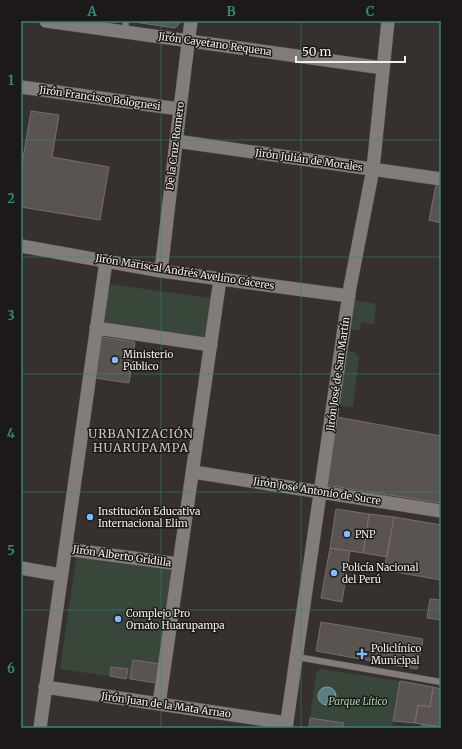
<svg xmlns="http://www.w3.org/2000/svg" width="462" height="749" font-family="Merriweather,serif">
<rect width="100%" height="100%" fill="#36312d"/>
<!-- green -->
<path fill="#384739" d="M108,284l103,14 -5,43 -104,-18z
M349,299l27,5 -2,20 -13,-2 -1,8 -16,-1z
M341,350l13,2 5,5 -6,50 -20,-2z
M76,558l51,3 48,8 -18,114 -97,-14z
M321,669l79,12 -8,47h-49l1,-5 -34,-5 6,-45z"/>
<!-- water -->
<path fill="#597f82" stroke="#87a0a2" d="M318 696a9 9 0 1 1 18 0a9 9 0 1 1-18 0Z"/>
<!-- building -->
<path fill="#5a5450" stroke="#756e6a" d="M134,21h47v1l-6,6 -41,-6z
M31,111l28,4 -7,42 57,10 -9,53 -79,-13v-37z
M437,180l4,1v42l-12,-3z
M102,337l33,5 -6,41 -34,-5z
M337,417l104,19v67l-115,-18z
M336,509l33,5 -6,39 -33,-5z
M369,514l25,3 -7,40 -24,-4z
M394,517l47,8v55l-57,-10z
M330,548l20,3 -8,51 -21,-4z
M430,599l11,1v20l-14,-2z
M321,622l102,17 -6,30 -101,-18z
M133,660l27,4 -3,19 -27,-4z
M111,667l17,2 -2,10 -16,-3z
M400,681l33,6 -3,20 -12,-2 -3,18 -22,-2z
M433,687l8,2v38l-26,-4 3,-18 12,2z
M310,718l34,5 -1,5h-34z
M422,724l19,3v1h-20z"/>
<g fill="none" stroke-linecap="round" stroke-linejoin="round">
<defs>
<path id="lane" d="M125,32l1,-11
M297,657l144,25"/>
<path id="street" d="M46,21l337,47
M21,87l158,22
M176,141l265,38
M21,246l140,25 188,25
M161,271c10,-84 19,-167 30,-250
M96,328l115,17
M193,472l248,39
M65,549l114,15
M21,568l40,7
M45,687l242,36
M159,704l61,-425
M40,728l66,-467
M286,728l64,-441 23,-118 15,-148"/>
</defs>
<!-- lane casing -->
<use href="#lane" stroke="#55504d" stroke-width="7"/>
<!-- street casing -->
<use href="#street" stroke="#55504d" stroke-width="14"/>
<!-- lane -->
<use href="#lane" stroke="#837d79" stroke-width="6"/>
<!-- street -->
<use href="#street" stroke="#837d79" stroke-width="13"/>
</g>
<!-- grid -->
<path fill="none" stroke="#318881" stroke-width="1" stroke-opacity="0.55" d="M161,21v707M301,21v707M21,140h420M21,257h420M21,374h420M21,492h420M21,610h420"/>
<!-- markers -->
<g fill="#82bcfa" stroke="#1c1918" stroke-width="1.5">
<circle cx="115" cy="360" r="4"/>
<circle cx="90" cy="517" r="4"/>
<circle cx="347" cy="534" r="4"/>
<circle cx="334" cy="573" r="4"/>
<circle cx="118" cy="619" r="4"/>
<path d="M360 648h4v4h4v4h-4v4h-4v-4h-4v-4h4z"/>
</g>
<g text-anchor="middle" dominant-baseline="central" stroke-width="3" stroke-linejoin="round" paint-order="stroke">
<!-- street labels -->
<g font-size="10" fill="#f1eeeb" stroke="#1c1918">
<text transform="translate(215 44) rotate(8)">Jirón Cayetano Requena</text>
<text transform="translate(100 98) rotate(8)">Jirón Francisco Bolognesi</text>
<text transform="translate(175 146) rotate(-83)">De la Cruz Romero</text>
<text transform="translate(309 160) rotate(8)">Jirón Julián de Morales</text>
<text transform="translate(185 272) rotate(9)">Jirón Mariscal Andrés Avelino Cáceres</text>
<text transform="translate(338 374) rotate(-82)">Jirón José de San Martín</text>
<text transform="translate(317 491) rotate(9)">Jirón José Antonio de Sucre</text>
<text transform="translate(122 556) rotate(8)">Jirón Alberto Gridilla</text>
<text transform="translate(166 705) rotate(8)">Jirón Juan de la Mata Arnao</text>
</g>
<!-- poi labels -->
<g font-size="10" fill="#f1eeeb" stroke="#1c1918" text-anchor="start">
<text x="123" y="354">Ministerio<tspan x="123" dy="12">Público</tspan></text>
<text x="98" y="511">Institución Educativa<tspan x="98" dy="12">Internacional Elim</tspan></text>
<text x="355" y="534">PNP</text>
<text x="342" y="567">Policía Nacional<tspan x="342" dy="12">del Perú</tspan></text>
<text x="126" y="613">Complejo Pro<tspan x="126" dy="12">Ornato Huarupampa</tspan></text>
<text x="371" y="648">Policlínico<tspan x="371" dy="12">Municipal</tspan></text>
</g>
<!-- park labels -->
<g font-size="10" font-style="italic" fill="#a5d2aa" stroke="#1c1918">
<text x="358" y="701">Parque Lítico</text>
</g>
<!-- quarter labels -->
<g font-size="12" letter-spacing="1" fill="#ccc5c1" stroke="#1c1918">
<text x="141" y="433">URBANIZACIÓN<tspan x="141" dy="14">HUARUPAMPA</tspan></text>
</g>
</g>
<!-- border -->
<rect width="462" height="749" fill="none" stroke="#1c1918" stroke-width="44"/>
<!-- scale -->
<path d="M296 56v6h109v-6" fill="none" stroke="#f1eeeb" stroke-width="2"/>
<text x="302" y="56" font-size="12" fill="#f1eeeb" stroke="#1c1918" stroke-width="3" paint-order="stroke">50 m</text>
<rect x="22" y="22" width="418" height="705" fill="none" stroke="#318881" stroke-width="1.5"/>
<g font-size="13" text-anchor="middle" font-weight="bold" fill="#318881">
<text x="92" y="16">A</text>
<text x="231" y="16">B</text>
<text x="370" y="16">C</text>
<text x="11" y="85">1</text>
<text x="11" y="203">2</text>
<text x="11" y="320">3</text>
<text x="11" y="438">4</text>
<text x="11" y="555">5</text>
<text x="11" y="673">6</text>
</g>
</svg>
